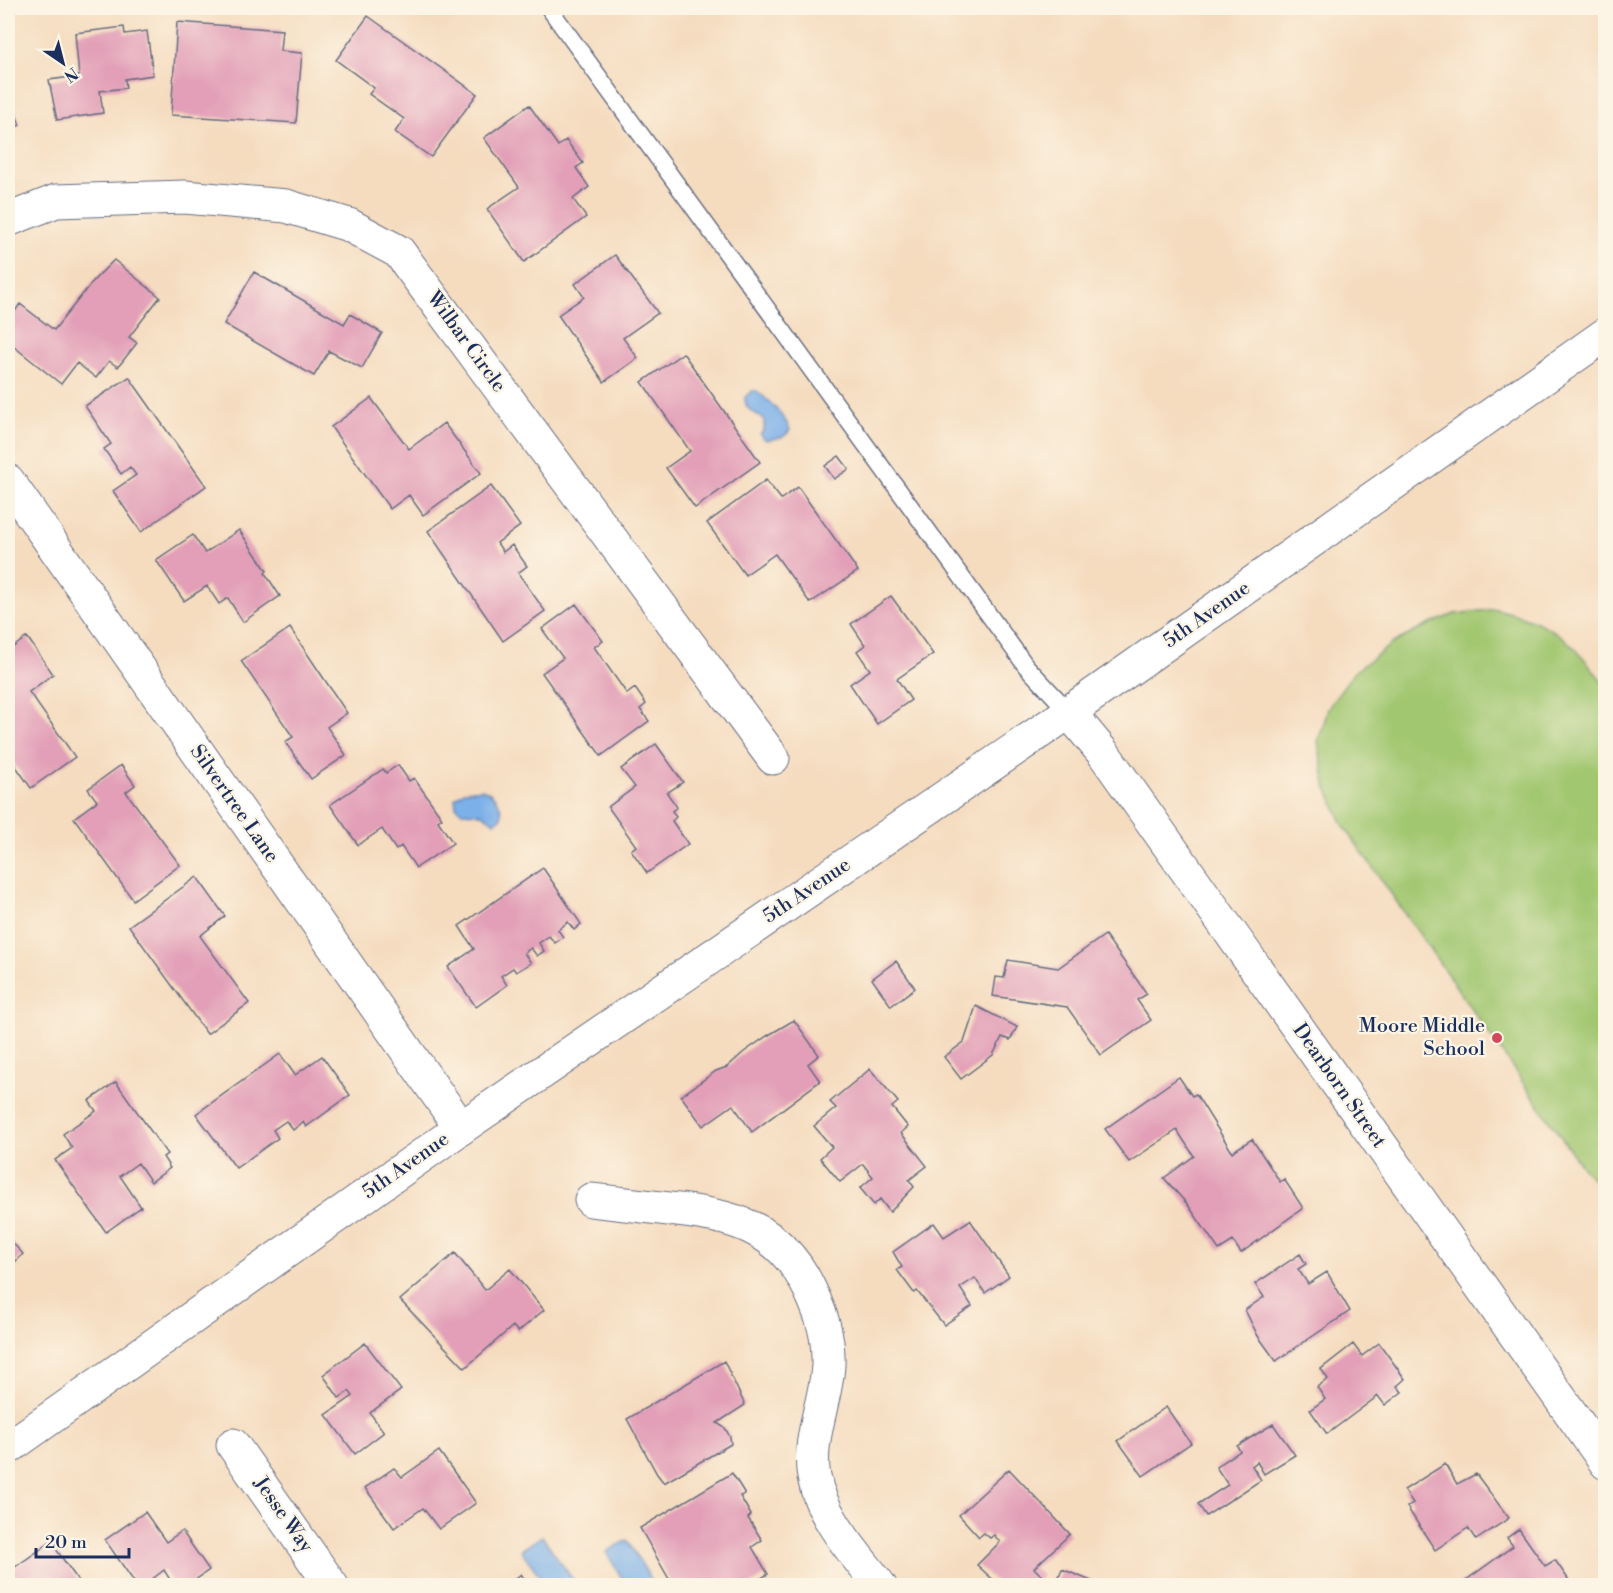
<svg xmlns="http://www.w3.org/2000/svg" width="1613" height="1593" font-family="'Libre Bodoni',serif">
<rect width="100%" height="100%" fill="#fcf5e5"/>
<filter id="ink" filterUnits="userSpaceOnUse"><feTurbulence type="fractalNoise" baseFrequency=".0167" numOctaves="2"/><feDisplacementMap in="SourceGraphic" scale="12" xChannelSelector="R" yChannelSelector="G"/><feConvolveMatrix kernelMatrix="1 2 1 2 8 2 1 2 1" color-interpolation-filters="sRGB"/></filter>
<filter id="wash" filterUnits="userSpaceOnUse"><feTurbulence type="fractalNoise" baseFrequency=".008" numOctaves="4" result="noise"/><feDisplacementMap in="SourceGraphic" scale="24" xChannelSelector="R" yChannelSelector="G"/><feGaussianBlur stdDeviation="1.35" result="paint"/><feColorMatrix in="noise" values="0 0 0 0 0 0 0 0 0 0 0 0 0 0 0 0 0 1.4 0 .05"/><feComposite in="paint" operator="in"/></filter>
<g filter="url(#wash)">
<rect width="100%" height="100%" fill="#f5dcbf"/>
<!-- green -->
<path fill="#a2c771" stroke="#5e7b68" stroke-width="1.5" d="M1496,609c55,13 77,30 109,77v507l-23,-26 -239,-342 -17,-40 -8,-43 11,-36 25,-34 39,-29 39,-20 23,-9z"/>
<!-- water -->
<path fill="#7cb0e9" stroke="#4c70a4" stroke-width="1.5" d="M752,391h5c12,10 28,24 33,39 -7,10 -14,8 -24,10l-6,-5 4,-5v-10c-8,-8 -20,-9 -19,-23z
M482,789c11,4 22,16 19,29l-6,4 -14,-9 -19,-1 -6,-6 -1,-8 9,-7z
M542,1536l32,45 -6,4h-22l-25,-35z
M627,1540l26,43 -5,2h-22l-20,-33z"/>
<g id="blocks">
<!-- building -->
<path fill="#e29fb7" d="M368,16l109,78 -46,63 -36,-25 9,-13 -35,-25 5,-6 -38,-28z
M177,22l105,8 -2,21 22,2 -6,70 -125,-8z
M124,27l1,7 22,-3 6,44 -28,4 1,9 -26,3 3,22 -46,7 -8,-40 30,-4 -4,-43z
M8,93l12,32 -12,5z
M529,105l29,41 8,-6 17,23 -7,5 13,19 -16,12 13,18 -62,45 -37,-53 32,-22 -35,-49z
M615,255l43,58 -35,25 15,20 -34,24 -46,-67 26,-18 -9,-13z
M114,260l46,37 -31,40 8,6 -19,24 -9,-6 -13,17 -19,-15 -16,21 -53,-42v-21l12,-17 34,26 40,-50z
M254,272l90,52 6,-10 32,19 -20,35 -33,-17 -15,25 -90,-52z
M683,353l77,109 -65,46 -29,-40 24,-17 -48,-69z
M129,377l77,109 -65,46 -28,-41 23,-16 -6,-8 -9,7 -17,-25 7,-5 -26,-38z
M371,398l38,51 35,-26 37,50 -58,42 -14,-20 -19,14 -59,-82z
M839,456l10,13 -15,10 -9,-13z
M766,480l15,19 17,-12 60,84 -48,32 -35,-49 -30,21 -38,-52z
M491,486l29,40 -23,17 6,9 9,-7 15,21 -9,7 27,38 -42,30 -75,-110z
M239,530l28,41 -2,2 15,23 -37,26 -15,-24 -9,6 -12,-18 -23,15 -28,-41 37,-25 12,18z
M891,596l42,58 -36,25 14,21 -34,24 -27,-40 20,-14 -13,-19 8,-6 -14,-21z
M576,604l27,37 -9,6 33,47 8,-6 11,16 -6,5 9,12 -48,35 -59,-83 21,-15 -21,-29z
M290,628l57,85 -20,14 19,28 -35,24 -26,-37 8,-5 -52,-76z
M27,637l26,37 -24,18 46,65 -44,31 -23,-33v-104z
M656,744l27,38 -16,11 10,14 -5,4 4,6 -4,4 16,23 -41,29 -16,-23 5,-4 -28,-39 27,-20 -14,-18z
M121,765l14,20 -9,7 54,73 -47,35 -59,-82 23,-17 -9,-12z
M398,765l11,16 5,-3 28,40 -4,3 15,22 -37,25 -15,-22 -5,4 -14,-21 -24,16 -28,-40 53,-36 3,4z
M543,868l38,56 -7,6 -6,-8 -10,8 5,7 -8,6 -6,-7 -10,7 5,8 -7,5 -6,-8 -7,5 7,10 -15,9 -3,-4 -12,8 6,9 -31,22 -28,-40 26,-18 -15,-23z
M197,877l28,39 -25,20 49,67 -42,31 -78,-108z
M1105,935l42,59 -10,6 14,20 -50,35 -34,-48 -74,-11 3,-19 8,1 4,-18 50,8z
M896,961l19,27 -24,18 -19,-27z
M976,1006l41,21 -7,13 -8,-3 -9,18 -32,24 -17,-22 20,-15z
M794,1020l25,35 -11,9 12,17 -68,51 -19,-27 -30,21 -22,-30 35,-25 11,-4 17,-15 23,-16z
M280,1054l15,21 27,-19 28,39 -44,32 -3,-5 -10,8 -7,-9 -13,9 5,8 -42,30 -40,-54z
M870,1069l28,33 -6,5 16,20 -7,6 26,33 -18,14 5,7 -24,25 -10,-13 -6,6 -14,-17 13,-11 -10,-13 -23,18 -20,-24 12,-11 -18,-21 22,-18 -6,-6z
M1179,1077l13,19 4,-2 36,58 20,-13 28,43 4,-3 19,29 -62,45 -8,-12 -14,9 -31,-45 -24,-27 30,-22 -17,-26 -48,32 -24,-33z
M116,1082l51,72 -4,3 7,11 -19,14 -13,-19 -18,13 21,31 -35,25 -51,-72 17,-12 -9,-14 33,-23 -7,-10z
M970,1220l39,56 -24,17 -10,-15 -15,10 12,18 -28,19 -27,-34 -3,2 -17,-23 5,-3 -9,-15 41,-29 10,14z
M8,1238l15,16 -14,14 -1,-2z
M455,1253l30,37 25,-21 34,41 -26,22 -5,-6 -48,42 -65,-68z
M1300,1254l6,10 -8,5 10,15 19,-12 23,39 -74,50 -18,-25 -13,-26 19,-13 -9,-13z
M365,1343l36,47 -31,23 14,19 -29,22 -29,-39 27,-19 -4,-5 -10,7 -16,-23z
M1379,1343l26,36 -8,7 5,6 -17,13 -7,-9 -51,38 -17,-24 15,-11 -8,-12 11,-8 -7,-10 32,-25 9,12z
M724,1361l21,44 -28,18 8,5 5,9 1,7 -67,39 -7,-9 -30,-55z
M1166,1407l25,36 -48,33 -25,-35z
M1273,1424l22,31 -31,19 -7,-12 -5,4 9,14 -55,36 -8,-12 30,-19 -12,-18 24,-16 -3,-5z
M439,1451l37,52 -37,26 -16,-21 -29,20 -29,-40 29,-20 8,9z
M1445,1464l12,20 19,-10 33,44 -33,22 -8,-12 -33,22 -28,-43 6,-4 -9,-13z
M1009,1469l61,65 -36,34 8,8 -10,10h-32l-23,-21 23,-23 -6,-7 -4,3 -6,-5 -5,4 -20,-22z
M732,1473l13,21 -5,2 11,19 -3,3 14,22 -10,7 16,27 -19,12h-76l-33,-58z
M145,1512l21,30 16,-11 27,39 -22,16h-13l-10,-16 -21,16h-6l-32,-46z
M1519,1529l26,37 10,-6 18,26h-115l55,-40 -6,-8z
M51,1542l31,44h-70l-4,-8v-6z
M1062,1569l39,16v1h-46z
M521,1574l8,12h-23z"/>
</g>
</g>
<g filter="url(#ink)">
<use href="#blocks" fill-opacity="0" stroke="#676c80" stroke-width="1.5"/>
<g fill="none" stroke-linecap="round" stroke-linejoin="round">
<defs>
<path id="service" d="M549,8l477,658 43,46"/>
<path id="minor" d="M8,220l48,-19 129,-4 101,9 63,19 50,27 374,506
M8,481l453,647
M591,1200c26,3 52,6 78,9 64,7 111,17 141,81 12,26 19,46 18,75 -2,37 -21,74 -14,112 8,42 41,76 66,109
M233,1445l99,141"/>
<path id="tertiary" d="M1069,712l35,42 502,709"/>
<path id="secondary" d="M8,1448l453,-320 608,-416 537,-378"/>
</defs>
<!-- service casing -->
<use href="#service" stroke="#676c80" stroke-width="19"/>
<!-- minor casing -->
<use href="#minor" stroke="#676c80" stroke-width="35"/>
<!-- tertiary casing -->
<use href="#tertiary" stroke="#676c80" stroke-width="35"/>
<!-- secondary casing -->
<use href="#secondary" stroke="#676c80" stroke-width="35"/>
<!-- service -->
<use href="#service" stroke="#fff" stroke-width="16"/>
<!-- minor -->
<use href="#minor" stroke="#fff" stroke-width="33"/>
<!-- tertiary -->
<use href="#tertiary" stroke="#fff" stroke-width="33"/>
<!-- secondary -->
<use href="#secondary" stroke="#fff" stroke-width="33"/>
</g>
</g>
<!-- markers -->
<circle fill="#d1495b" stroke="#fcf5e5" stroke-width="2" cx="1497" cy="1038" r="6"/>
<g text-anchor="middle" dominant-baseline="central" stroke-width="4.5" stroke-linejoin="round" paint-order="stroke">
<!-- street labels -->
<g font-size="20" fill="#1b2f5e" stroke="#fcf5e5">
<text transform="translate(466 342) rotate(54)">Wilbar Circle</text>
<text transform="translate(1207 615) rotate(-35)">5th Avenue</text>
<text transform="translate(234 804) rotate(55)">Silvertree Lane</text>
<text transform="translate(807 891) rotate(-34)">5th Avenue</text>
<text transform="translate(1339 1086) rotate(55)">Dearborn Street</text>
<text transform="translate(406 1166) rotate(-35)">5th Avenue</text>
<text transform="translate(283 1515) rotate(55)">Jesse Way</text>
</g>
<!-- poi labels -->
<g font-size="20" fill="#1b2f5e" stroke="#fcf5e5" text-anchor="end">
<text x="1485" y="1026">Moore Middle<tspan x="1485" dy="23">School</tspan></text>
</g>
</g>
<!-- margin -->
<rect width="1613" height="1593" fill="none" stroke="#fcf5e5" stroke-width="30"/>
<!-- north arrow -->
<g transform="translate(63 63) rotate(145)" stroke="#fcf5e5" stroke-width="4.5" paint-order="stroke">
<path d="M0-4.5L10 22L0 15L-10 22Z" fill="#1b2f5e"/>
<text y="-9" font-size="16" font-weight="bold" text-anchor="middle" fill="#1b2f5e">N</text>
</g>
<!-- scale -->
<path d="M36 1548v9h93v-9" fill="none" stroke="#1b2f5e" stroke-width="3"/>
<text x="45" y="1548" font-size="18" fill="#1b2f5e" stroke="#fcf5e5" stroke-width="4.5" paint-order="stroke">20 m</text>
</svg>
